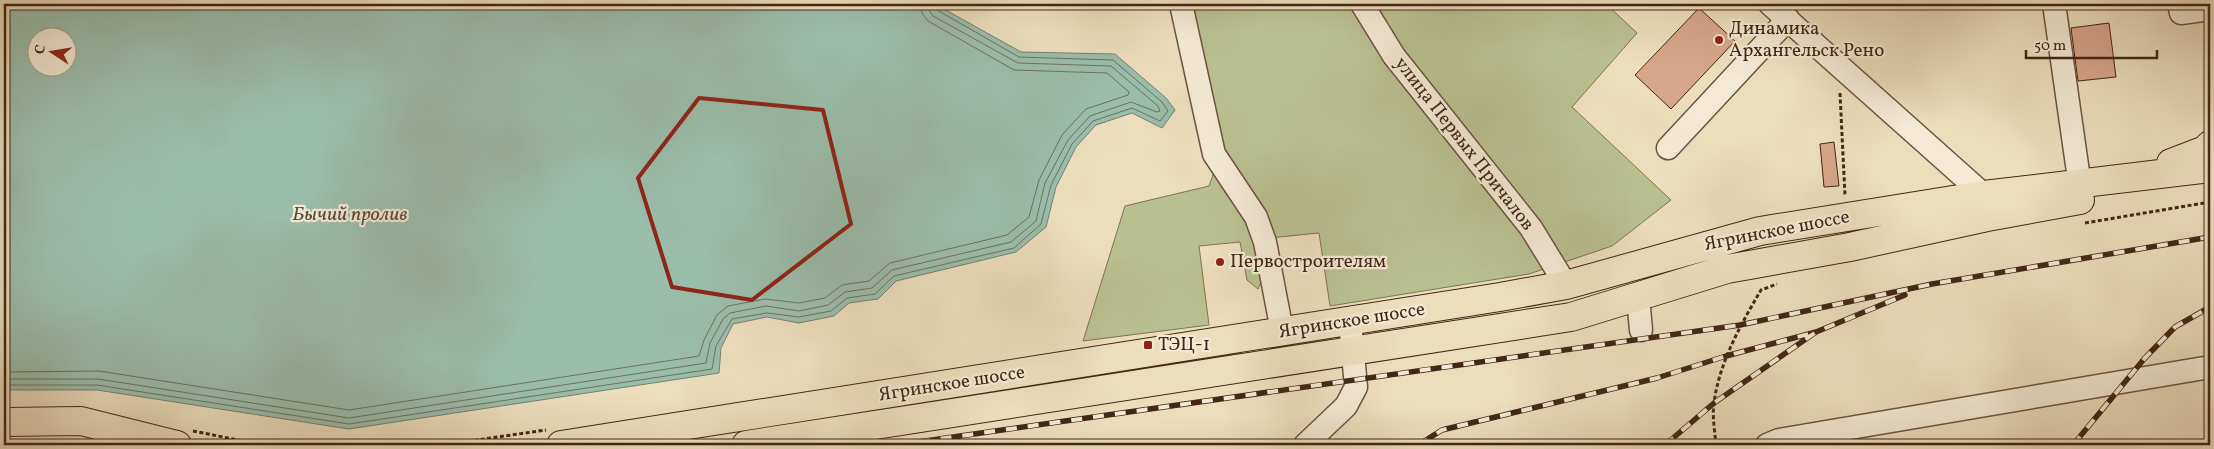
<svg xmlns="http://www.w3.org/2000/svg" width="2214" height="449" font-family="Vollkorn,serif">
<rect width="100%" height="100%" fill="#ecddbd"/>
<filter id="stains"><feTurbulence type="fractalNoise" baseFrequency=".004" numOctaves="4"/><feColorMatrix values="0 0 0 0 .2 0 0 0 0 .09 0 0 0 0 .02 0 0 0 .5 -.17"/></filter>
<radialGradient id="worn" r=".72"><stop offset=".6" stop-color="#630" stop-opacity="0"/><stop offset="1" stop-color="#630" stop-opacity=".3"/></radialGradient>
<!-- green -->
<path fill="#b9c090" stroke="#7e7353" d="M1187,4h419l31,29 -65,74 99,93 -59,46 -83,28 -199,32 -11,-73 -60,6 5,37 -6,13 -11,-9 -7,-38 -41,4 10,79 -126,16 42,-135 84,-20 11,-31z"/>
<!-- water -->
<path fill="#9abdab" stroke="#77816f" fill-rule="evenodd" d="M4,4h931l86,48 94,2 51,44 9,12 -13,18 -30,-15 -36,12 -20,22 -20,40 -10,40 -30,25 -120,29 -18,18 -29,4 -15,13 -35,7 -32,-6 -34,7 -12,24 -2,25 -370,56 -252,-39h-93zM38,38h30v30h-30z"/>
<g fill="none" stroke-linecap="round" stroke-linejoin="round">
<!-- shore -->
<path stroke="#6e7260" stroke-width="1" d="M4,372l95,-1 250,39 350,-54 5,-16 13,-25 11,-9 37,-7 34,4 26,-5 17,-13 27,-4 21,-18 117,-28 22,-18 10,-37 23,-45 24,-26 42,-14 1,-3 -22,-19 -93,-3 -86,-49 -6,-8 -2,-9
M4,379h94l251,39 357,-55 4,-20 13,-24 7,-6 36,-7 33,5 29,-6 17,-13 27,-4 20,-18 119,-28 25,-21 9,-38 23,-43 22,-24 41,-14 26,10 3,-1 -2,-5 -47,-40 -93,-3 -85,-47 -4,-6 -1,-6
M4,385h93l252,39 363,-55 4,-23 16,-27 35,-6 32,4 32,-6 16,-13 28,-4 19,-18 120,-28 27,-24 10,-39 21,-41 21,-23 39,-13 28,13 8,-10 -6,-9 -49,-42 -94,-3 -82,-47 -3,-6"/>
</g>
<!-- building -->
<path fill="#d7a589" stroke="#432616" d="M1699,8l36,33 -64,68 -36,-34z
M2109,23l7,54 -38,4 -7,-53z
M1834,142l5,44 -15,1 -4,-43z"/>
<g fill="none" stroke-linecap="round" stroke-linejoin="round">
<defs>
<path id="minor" d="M1181,4l33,150 42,63 9,25 17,89
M1362,4l32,52 137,172 35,57
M1770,4l214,191 2,11
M2054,4l28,196
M2179,4l2,9 29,-4
M1668,148l120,-129
M1638,297l3,33
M1305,445l41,-39 10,-19 -6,-66
M1767,445l12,-5 431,-73"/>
<path id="major" d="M2171,163l34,-13 5,-5
M4,422l77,-1 96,24
M561,445l939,-148 66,-12 194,-54 224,-36 226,-27
M746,445l825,-128 156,-48 123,-22 137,-30 93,-17"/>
</defs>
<!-- minor casing -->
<use href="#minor" stroke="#6d5440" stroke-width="25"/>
<!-- major casing -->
<use href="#major" stroke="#432616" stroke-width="30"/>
<!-- path -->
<path stroke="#432616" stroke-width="3" stroke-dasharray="4 2.5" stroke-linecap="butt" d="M1840,93l5,103
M2085,223l125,-21
M193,431l70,14
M442,445l104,-15
M1716,445c-1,-13 -4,-29 -2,-42 5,-40 27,-79 47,-113l16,-6"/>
<!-- minor -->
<use href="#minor" stroke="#f3e9d4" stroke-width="22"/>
<!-- major -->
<use href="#major" stroke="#ecddbd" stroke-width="28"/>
<defs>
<path id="rail" d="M897,445l843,-120 192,-41 278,-47
M1418,445l24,-15 215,-52 69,-22 90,-24
M1665,445l49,-42 102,-71 89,-37
M2073,445l71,-86 31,-32 35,-20"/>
</defs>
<!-- rail casing -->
<use href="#rail" stroke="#432616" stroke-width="5.5"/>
<!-- rail -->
<use href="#rail" stroke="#f3e9d4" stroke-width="4" stroke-dasharray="11" stroke-linecap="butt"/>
</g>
<!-- marked area -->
<path fill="none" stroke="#8f2418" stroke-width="4" stroke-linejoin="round" d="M699,98l124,12 28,114 -99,76 -80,-13 -34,-109z"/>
<!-- markers -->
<g fill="#8f2418" stroke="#f3e9d4" stroke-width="2">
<circle cx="1719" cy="40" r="5"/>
<circle cx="1220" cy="262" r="5"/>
<rect x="1143" y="340" width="10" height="10" rx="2.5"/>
</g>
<g text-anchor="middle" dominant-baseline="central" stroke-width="4.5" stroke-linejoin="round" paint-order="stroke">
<!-- poi labels -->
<g font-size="19" fill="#432616" stroke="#f3e9d4" text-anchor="start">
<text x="1729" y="29">Динамика<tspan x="1729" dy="22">Архангельск Рено</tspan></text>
<text x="1230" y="262">Первостроителям</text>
<text x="1158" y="345">ТЭЦ-1</text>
</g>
<!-- street labels -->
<g font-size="19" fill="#432616" stroke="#f3e9d4">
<text transform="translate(1464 144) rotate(52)">улица Первых Причалов</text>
<text transform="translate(1777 231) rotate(-11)">Ягринское шоссе</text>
<text transform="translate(1352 321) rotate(-9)">Ягринское шоссе</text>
<text transform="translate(952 384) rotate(-9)">Ягринское шоссе</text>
</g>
<!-- water labels -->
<g font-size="20" font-style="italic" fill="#594c3b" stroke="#f3e9d4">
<text x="350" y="215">Бычий пролив</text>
</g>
</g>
<!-- margin -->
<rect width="2214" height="449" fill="none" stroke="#ecddbd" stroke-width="20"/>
<rect x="5" y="5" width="2204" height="439" fill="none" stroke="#432616" stroke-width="2.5"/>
<rect x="10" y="10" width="2194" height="429" fill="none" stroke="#432616"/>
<!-- north arrow -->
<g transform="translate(52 52) rotate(282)"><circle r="24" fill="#f3e9d4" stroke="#ad9b88"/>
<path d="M0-4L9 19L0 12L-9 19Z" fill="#8f2418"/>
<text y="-8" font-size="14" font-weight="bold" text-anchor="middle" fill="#432616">С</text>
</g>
<!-- scale -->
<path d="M2026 50v8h131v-8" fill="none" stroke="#432616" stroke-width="2.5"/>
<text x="2034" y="50" font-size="15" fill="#432616" stroke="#f3e9d4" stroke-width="4" paint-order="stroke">50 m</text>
<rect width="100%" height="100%" filter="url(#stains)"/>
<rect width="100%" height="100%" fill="url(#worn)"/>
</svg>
